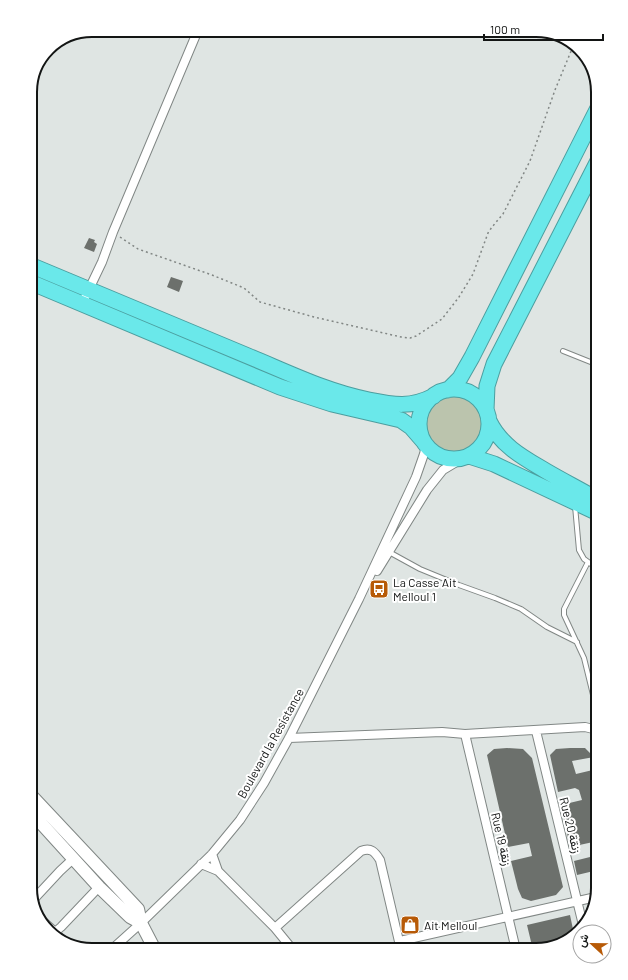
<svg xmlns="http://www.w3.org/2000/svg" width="628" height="980" font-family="Barlow,Vazirmatn,sans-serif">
<rect width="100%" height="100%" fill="#dfe5e3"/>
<!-- green -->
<path fill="#bbc4ad" d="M424 424a30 30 0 1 1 60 0a30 30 0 1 1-60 0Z"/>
<!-- building -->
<path fill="#6c706c" d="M89,238l6,2 -1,2 3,2 -3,8 -10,-4z
M171,277l12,4 -4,11 -12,-5z
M507,748l16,1 9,9 31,129 -7,8 -25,6 -9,-3 -4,-9 -7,-28 21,-5 -3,-13 -21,4 -21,-92 7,-6z
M570,748h15l9,9 -22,4 4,13 21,-5 1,3v69l-28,6 -9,-42 21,-5 -3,-10 -4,-2 -17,4 -8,-37 6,-6z
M598,855v15l-21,5 -3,-14z
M570,915l4,19 -11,9 -30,7 -6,-25z"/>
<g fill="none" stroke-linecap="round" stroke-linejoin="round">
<defs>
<path id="lane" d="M563,351l35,14
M575,506l4,44 5,9 14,10
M389,552l31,17 39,16 36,13 26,11 26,18 30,15
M588,562l-24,47v6l20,43 12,49 1,8 -4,14"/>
<path id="street" d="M82,304l20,-42 11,-30 85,-202
M377,571l50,-81 16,-20 20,-12
M536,731l47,194
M465,734l51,216
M289,738l153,-6 23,2 120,-7 8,2 5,4
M212,854l6,17
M201,864l17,7 57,57 18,22
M33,900l27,-29 14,-13
M37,916l18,16 6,-5 38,-40
M275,928l86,-77c10,-4 14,1 19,9l21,90
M55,932l8,9
M400,941l196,-44
M111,950l30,-27 71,-69 28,-34 24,-37 25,-45 70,-139 57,-122 8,-23 2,-9"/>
<path id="secondary" d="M30,794l108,115 3,14 14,27
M30,811l69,76 31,30 11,6"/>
<path id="highway" d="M30,265c73,30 145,61 218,91 39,16 79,36 121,44 25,5 42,8 65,-4
M30,282l250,105 52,17 69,16 10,7 13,15
M419 424a35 35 0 1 1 70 0a35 35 0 1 1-70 0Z
M448,390l12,-12 12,-21 126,-249
M486,410l1,-24 7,-22 104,-203
M489,421c12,25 35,37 57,50 17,10 35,19 52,29
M469,456l25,8 104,49"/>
</defs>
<!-- lane casing -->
<use href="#lane" stroke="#818785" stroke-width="6"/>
<!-- street casing -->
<use href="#street" stroke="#818785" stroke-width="10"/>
<!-- secondary casing -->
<use href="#secondary" stroke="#818785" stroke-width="14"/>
<!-- highway casing -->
<use href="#highway" stroke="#4c9e9f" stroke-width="17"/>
<!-- path -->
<path stroke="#818684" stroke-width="1.5" stroke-dasharray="2 3" stroke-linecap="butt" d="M120,237l18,12 74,26 32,13 16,14 54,15 87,20 9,1 6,-2 26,-17 17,-22 14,-23 15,-41 4,-6 11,-13 27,-53 25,-71 19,-46"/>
<!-- lane -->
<use href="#lane" stroke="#fff" stroke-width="4"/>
<!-- street -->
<use href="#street" stroke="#fff" stroke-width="8"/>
<!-- secondary -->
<use href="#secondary" stroke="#fff" stroke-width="12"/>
<!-- highway -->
<use href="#highway" stroke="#6ae8ea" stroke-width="15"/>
</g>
<!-- icons -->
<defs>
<symbol id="bus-square" viewBox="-11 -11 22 22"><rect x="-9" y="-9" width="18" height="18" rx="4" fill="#b75a07" stroke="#fff"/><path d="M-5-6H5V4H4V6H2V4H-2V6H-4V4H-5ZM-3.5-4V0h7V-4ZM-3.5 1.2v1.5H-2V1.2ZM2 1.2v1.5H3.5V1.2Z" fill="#fff"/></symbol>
<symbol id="shop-square" viewBox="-11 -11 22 22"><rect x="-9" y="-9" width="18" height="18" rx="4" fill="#b75a07" stroke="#fff"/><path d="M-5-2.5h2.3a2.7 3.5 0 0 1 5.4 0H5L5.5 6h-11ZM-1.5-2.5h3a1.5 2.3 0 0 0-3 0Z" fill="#fff"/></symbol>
</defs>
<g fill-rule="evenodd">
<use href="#bus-square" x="368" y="578" width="22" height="22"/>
<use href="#shop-square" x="399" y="914" width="22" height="22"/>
</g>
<g text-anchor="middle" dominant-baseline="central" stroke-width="4" stroke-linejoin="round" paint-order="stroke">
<!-- poi labels -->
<g font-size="12" fill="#131514" stroke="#fff" text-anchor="start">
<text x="393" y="582">La Casse Ait<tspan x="393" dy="14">Melloul 1</tspan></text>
<text x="424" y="925">Ait Melloul</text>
</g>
<!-- street labels -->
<g font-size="12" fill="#131514" stroke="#fff">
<text transform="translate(270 743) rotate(-61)">Boulevard la Resistance</text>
<text transform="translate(571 825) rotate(76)">Rue 20 زنقة</text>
<text transform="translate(502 839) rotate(77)">Rue 19 زنقة</text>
</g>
</g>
<!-- crop -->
<path d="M0 0H628V980H0ZM92 37H536A55 55 0 0 1 591 92V888A55 55 0 0 1 536 943H92A55 55 0 0 1 37 888V92A55 55 0 0 1 92 37Z" fill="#fff" fill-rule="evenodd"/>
<path fill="none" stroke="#131514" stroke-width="2" d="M92 37H536A55 55 0 0 1 591 92V888A55 55 0 0 1 536 943H92A55 55 0 0 1 37 888V92A55 55 0 0 1 92 37Z"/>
<!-- north arrow -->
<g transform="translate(592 944) rotate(292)"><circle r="19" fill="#ffffff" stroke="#a1a1a1"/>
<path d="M0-3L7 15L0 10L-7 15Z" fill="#b75a07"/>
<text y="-6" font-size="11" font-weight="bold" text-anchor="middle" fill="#131514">ش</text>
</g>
<!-- scale -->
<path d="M484 34v6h119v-6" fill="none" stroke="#131514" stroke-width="2"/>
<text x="490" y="34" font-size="12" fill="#131514" stroke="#ffffff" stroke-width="3" paint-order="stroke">100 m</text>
</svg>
